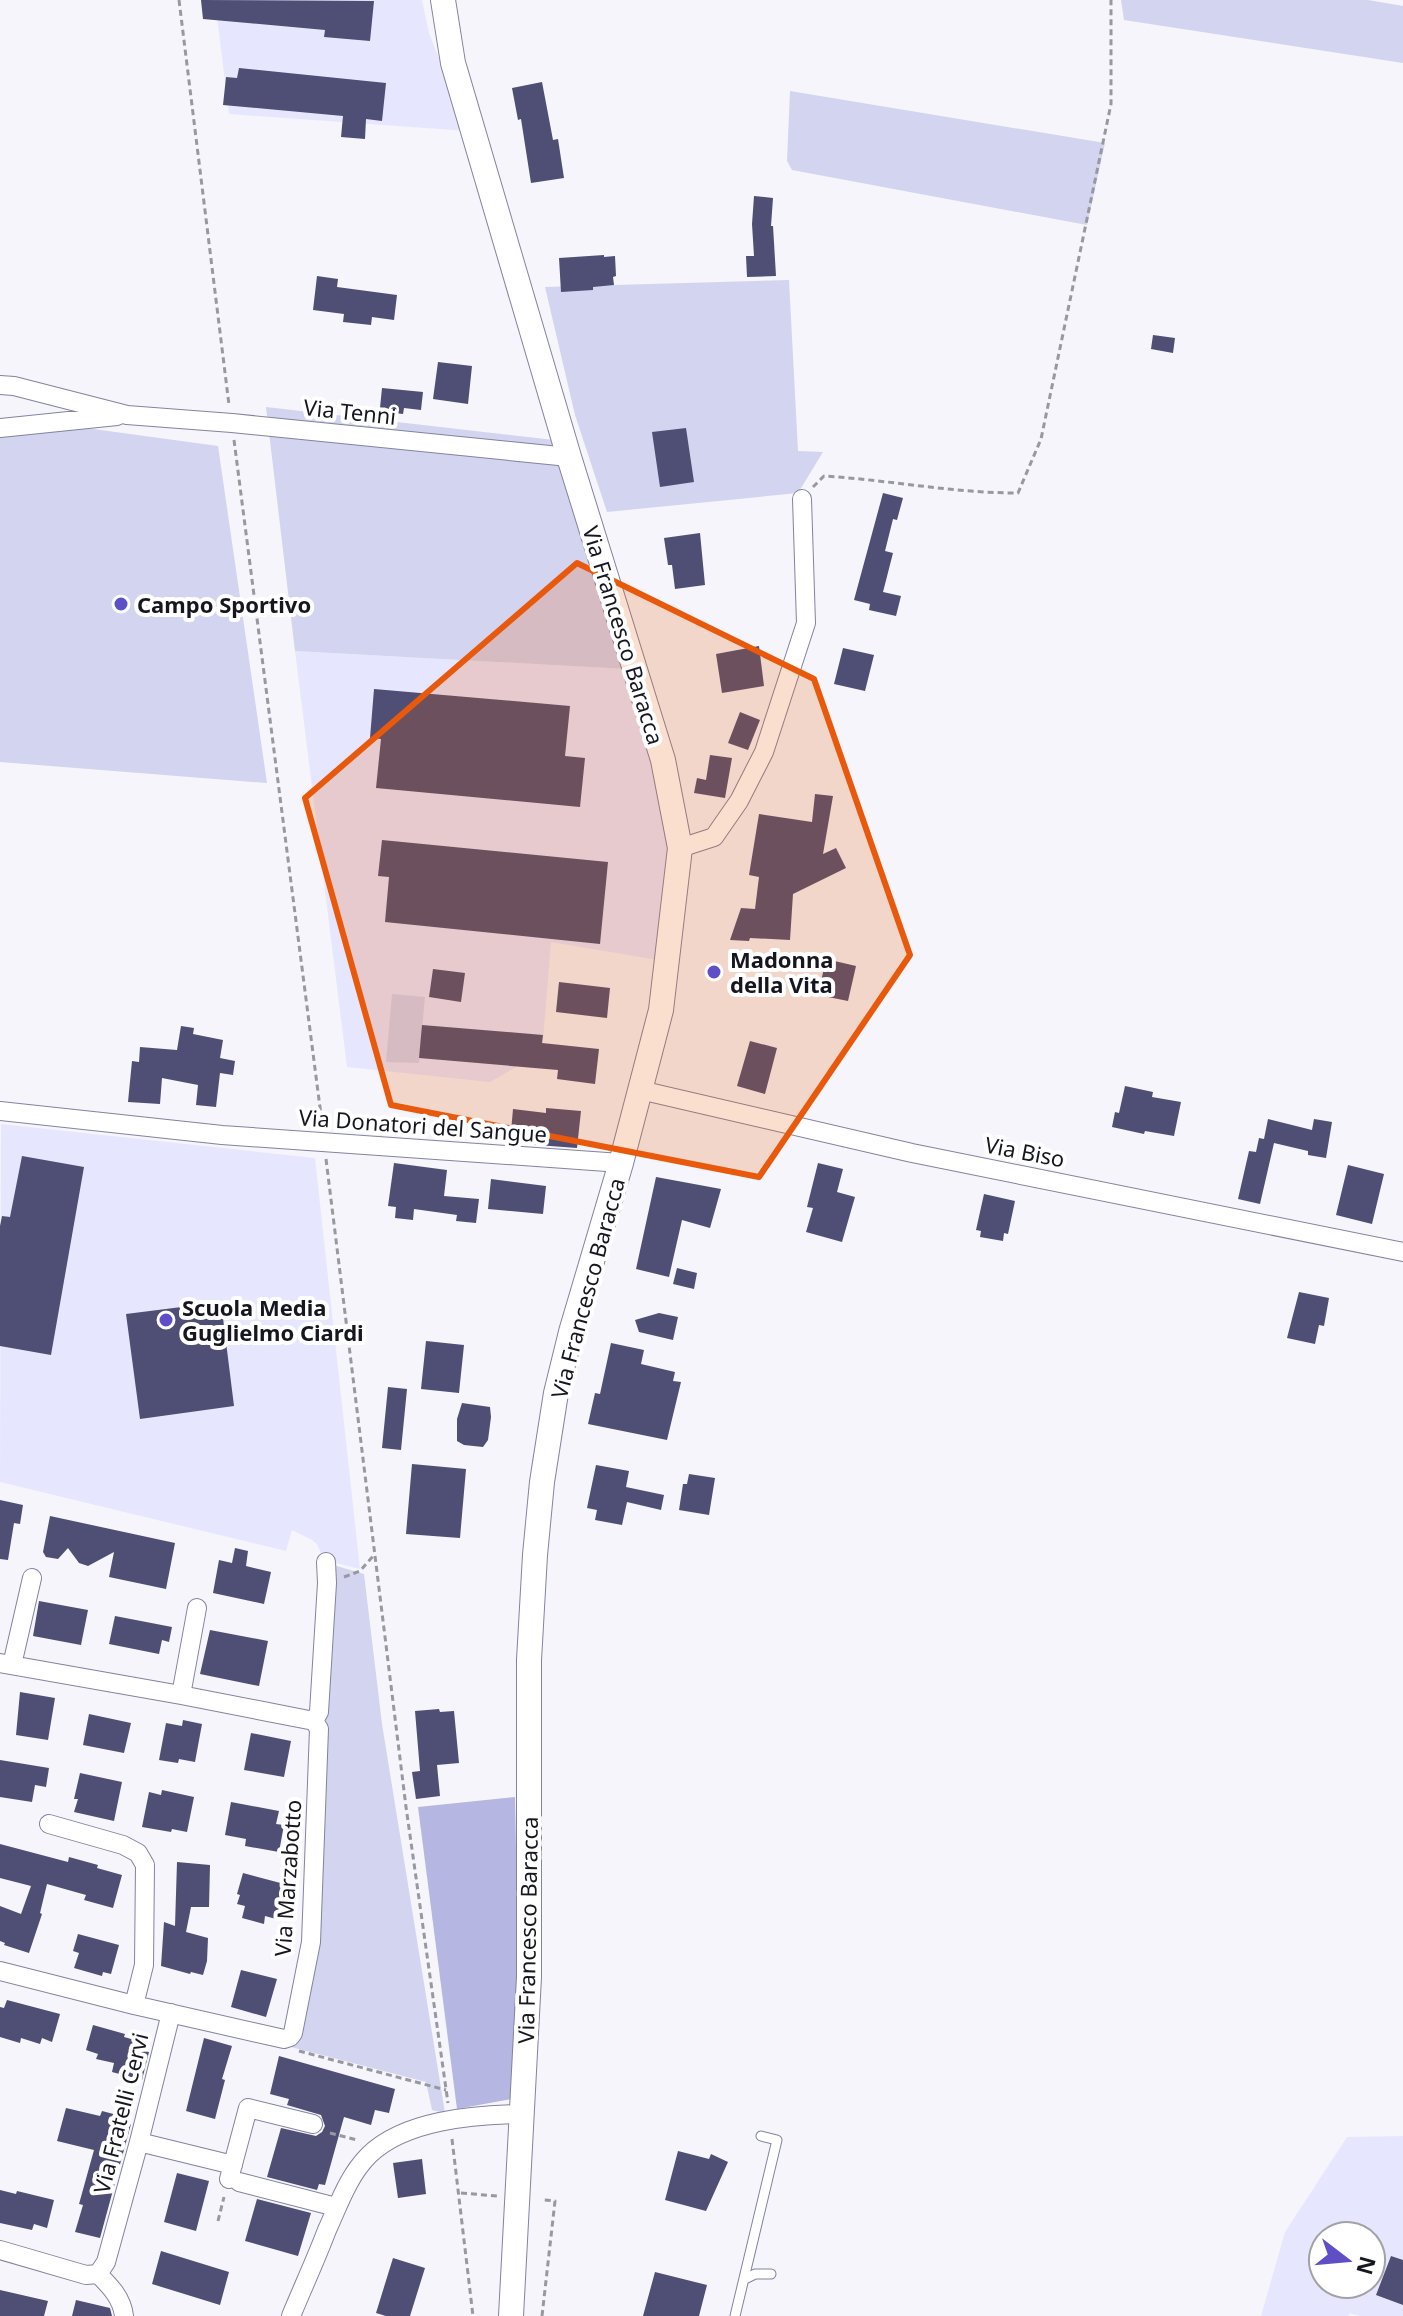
<svg xmlns="http://www.w3.org/2000/svg" width="1403" height="2316" font-family="'Noto Sans',sans-serif">
<rect width="100%" height="100%" fill="#f5f5fb"/>
<!-- built -->
<path fill="#e6e7fe" fill-rule="evenodd" d="M215,0h207l7,33 38,98 -238,-17z
M295,651l332,18 27,86 17,88 -13,117 -107,-18 -9,110 -52,30 -143,-15z
M1,1124l314,34 45,411 -36,-9 -7,-16 -5,-4 -20,-10 -6,21 -286,-69z
M1403,2136v180h-43l-10,-3 -2,3h-87l24,-84 62,-95zM1323,2236h48v48h-48z"/>
<!-- green -->
<path fill="#d3d4f0" d="M1121,0h247l35,6v57l-279,-43z
M790,91l315,52 -18,82 -295,-55 -5,-9z
M789,280l9,171 25,1 -25,41 -191,19 -32,-97 -30,-128z
M266,407l288,33 73,229 -332,-18z
M64,425l154,21 49,337 -267,-21v-331z
M392,994l33,3 -6,66 -33,-1z
M330,1564l34,10 18,150 63,389 -13,-3 -6,-28 -135,-35 9,-23 20,-88z"/>
<!-- forest -->
<path fill="#b5b6e1" d="M515,1797l4,208 -8,94 -54,10 -39,-302z"/>
<!-- building -->
<path fill="#4f4e74" d="M201,0l173,1 -4,40 -46,-4 1,-7 -122,-11z
M239,68l147,15 -4,38 -16,-2 -1,20 -24,-2 2,-21 -120,-11 3,-28 11,1z
M542,82l11,58 5,-1 6,39 -33,5 -10,-64 -3,1 -6,-32z
M754,196l19,2 -2,28h2l3,50 -29,1 -1,-21h8l-2,-32z
M604,255v2l11,-1 1,20 -3,1 1,8 -21,2v3l-32,2 -2,-34z
M317,276l21,3 -1,8 60,8 -3,25 -22,-3 -1,8 -28,-3 1,-8 -31,-4z
M1153,335l22,3 -2,15 -22,-4z
M438,362l34,4 -4,38 -35,-5z
M382,388l41,4 -2,18 -17,-2 -1,6 -9,-1 -1,6 -14,-1z
M686,428l8,54 -34,5 -8,-55z
M883,493l20,5 -6,22 -4,-1 -8,32 8,2 -10,39 18,4 -5,20 -27,-6 1,-6 -16,-4z
M700,533l5,52 -30,4 -3,-24h-4l-4,-27z
M759,646l5,40 -42,7 -6,-39z
M843,648l31,7 -9,36 -31,-7z
M374,689l196,17 -5,50 20,2 -5,49 -204,-19 5,-49 -11,-1z
M740,712l20,8 -12,30 -20,-7z
M710,755l22,3 -7,40 -31,-5 3,-15 9,2z
M815,794l18,2 -10,58 13,-6 10,20 -53,26 -3,46 -40,-2 -1,3 -19,-1 11,-32 14,1 4,-32 -10,-2 10,-61 53,8z
M382,840l226,22 -8,82 -215,-22 4,-45 -11,-1z
M826,959l30,7 -8,35 -30,-6z
M433,969l32,4 -4,29 -32,-5z
M559,982l51,6 -3,30 -51,-6z
M422,1025l121,10 -1,8 57,6 -4,35 -38,-5 1,-9 -139,-12z
M181,1026l13,2 -1,6 30,6 -3,18 15,3 -2,14 -13,-2 -4,34 -20,-2 2,-20 -36,-7 -2,26 -32,-2 4,-41 7,1 1,-15 37,3z
M750,1041l27,7 -12,46 -28,-8z
M1125,1086l28,6 -1,5 29,5 -7,34 -29,-5 -1,3 -32,-7 3,-15 4,1z
M546,1108l35,3 -4,37 -67,-5 3,-34 33,4z
M1268,1119l44,11 2,-11 18,3 -6,36 -18,-3v-4l-34,-8 -14,61 -22,-5 11,-48 7,1 3,-14 5,1z
M22,1156l62,11 -33,188 -51,-9v-120l2,-10 8,1z
M394,1163l53,7 -3,26 35,3 -3,24 -20,-2 1,-6 -43,-6 -1,11 -18,-2 1,-11 -8,-1z
M818,1163l25,6 -6,23 18,5 -13,45 -36,-10 7,-24 -6,-1z
M1348,1165l36,9 -12,50 -36,-9z
M656,1177l65,12 -11,39 -28,-8 -13,57 -33,-8z
M491,1179l55,7 -3,28 -55,-5z
M984,1194l31,7 -7,33 -4,-1 -1,8 -23,-4 1,-6 -5,-1z
M677,1268l20,5 -3,16 -21,-5z
M1299,1292l30,6 -5,28 -5,-1 -4,19 -28,-6z
M221,1302l13,104 -94,13 -14,-105z
M659,1313l19,4 -5,23 -34,-8 -4,-12z
M426,1341l38,4 -5,48 -38,-4z
M611,1343l33,7 -3,14 34,8 -2,9 8,1 -14,58 -79,-16 7,-31 5,1z
M388,1387l19,2 -6,61 -19,-2z
M462,1403l28,4 1,10 -3,23 -5,7 -19,-2 -7,-4v-22z
M412,1464l54,5 -6,69 -54,-4z
M596,1465l33,6 -3,16 38,8 -3,15 -34,-8 -5,23 -27,-5 2,-10 -10,-2z
M689,1474l26,4 -6,37 -30,-5 4,-26h4z
M0,1500l23,5 -3,19 -6,-1 -6,37 -8,-1z
M50,1516l125,27 -9,46 -57,-12 5,-25 -26,14 -9,-3 -11,-15 -10,11 -12,-2 -3,-5z
M235,1548l13,3 -2,15 25,6 -7,32 -51,-11 6,-33 13,3z
M39,1601l49,9 -7,35 -48,-9z
M115,1616l57,11 -3,15 -7,-2 -3,14 -50,-10z
M210,1630l58,11 -9,45 -59,-12z
M20,1692l35,6 -7,42 -32,-5z
M439,1709l1,3 14,-1 5,52 -22,2 3,31 -24,3 -4,-27 8,-1 -5,-60z
M89,1714l42,9 -7,30 -41,-8z
M183,1720l19,4 -7,38 -16,-3 -1,4 -19,-3 7,-37 16,3z
M251,1733l40,8 -7,36 -40,-7z
M0,1760l49,8 -3,19 -11,-2 -3,17 -32,-5z
M80,1773l42,9 -8,39 -40,-9 4,-13h-4z
M162,1790l32,7 -7,35 -15,-3 -1,3 -29,-5 7,-35 12,3z
M231,1802l48,9 -3,13 8,1 -5,27 -34,-6 1,-7 -21,-4z
M0,1844l68,18 1,-5 29,8 -1,3 25,7 -9,33 -29,-8 2,-5 -39,-11 -7,29 2,1 -13,39 -25,-8 1,-2 -5,-2v-35l21,8 10,-28 -31,-8z
M177,1862l33,3 -1,42h-18l-5,25 22,6 -1,23 -4,14 -12,-3 -1,2 -29,-8 3,-44 11,4z
M243,1873l45,12 -5,20 -3,-1 -4,15 -11,-3 -1,8 -22,-6 3,-12 -8,-2 3,-9 -3,-1z
M78,1934l41,11 -8,29 -8,-2 -1,4 -28,-8 5,-15 -6,-2z
M241,1970l36,9 -11,38 -35,-10z
M7,2000l53,14 -8,28 -10,-4 -2,6 -19,-6 -1,5 -20,-6v-30l4,1z
M93,2025l32,9 -1,3 22,6 -2,8 5,1 -7,28 -30,-8 2,-9 -18,-4 2,-5 -12,-4z
M204,2038l28,8 -10,33 3,1 -10,39 -29,-8z
M279,2056l116,33 -6,24 -14,-3 -4,15 -27,-8 -19,68 -6,-1 -2,6 -50,-13 14,-49 35,8 6,-4 3,-6 -4,-11 -34,-10 2,-6 -19,-5z
M66,2108l34,8 2,-5 23,6 -1,5 7,2 -31,114 -25,-6 8,-27 -4,-1 15,-54 -37,-9z
M678,2151l31,8 2,-5 17,8 -22,49 -41,-11z
M422,2159l4,35 -28,4 -5,-35z
M177,2173l32,8 -13,50 -32,-9z
M0,2190l16,4 1,-3 37,9 -7,28 -13,-4 -2,6 -32,-7z
M257,2199l54,14 -13,43 -53,-15z
M161,2251l68,21 -9,33 -68,-21z
M1391,2256l12,4v45l-27,-10z
M393,2258l32,10 -15,48h-24l-10,-3z
M655,2272l52,13 -8,31h-56z
M0,2290l48,11 -4,15h-44z
M76,2300l34,8 2,8h-40z"/>
<g fill="none" stroke-linecap="round" stroke-linejoin="round">
<defs>
<path id="lane" d="M745,2279l10,-5h16
M735,2316l42,-176 -16,-4"/>
<path id="street" d="M0,385l14,1 113,29 105,8 337,34
M0,428l117,-12
M680,848l34,-11 25,-36 25,-49 42,-129 -4,-124
M640,1090l272,63 491,99
M0,1111l222,24 399,28
M0,1663l181,32 133,26
M12,1665l20,-87
M181,1695l16,-87
M49,1824l74,21 15,8 7,12 -1,100 -10,40
M0,1971l134,34 150,34 6,-2 3,-4 18,-91 8,-213 -5,-8 5,-9 8,-129 -1,-21
M139,2142l94,23
M229,2179l19,-71 65,16
M239,2182l97,25
M0,2250l86,25 12,-1 8,-12 33,-120 32,-129
M98,2274c12,12 24,24 26,42
M291,2316c12,-29 25,-57 36,-86 12,-26 21,-54 42,-75 36,-35 104,-40 152,-41"/>
<path id="secondary" d="M443,0l10,63 116,394 94,303 17,88 -19,162 -40,153 -50,169 -15,61 -14,89 -7,73 -6,105v317l-18,339"/>
</defs>
<!-- lane casing -->
<use href="#lane" stroke="#82839f" stroke-width="11"/>
<!-- street casing -->
<use href="#street" stroke="#82839f" stroke-width="20"/>
<!-- secondary casing -->
<use href="#secondary" stroke="#82839f" stroke-width="26"/>
<!-- path -->
<path stroke="#98989f" stroke-width="3" stroke-dasharray="6 4" stroke-linecap="butt" d="M179,0l50,405
M234,440l88,683
M813,487l11,-11c65,4 129,17 194,17l23,-54 70,-335v-104
M326,1159l80,648 42,296
M344,1577l16,-6 15,-17
M299,2051l147,39
M330,2133l27,7
M452,2139l21,177
M461,2193l36,3
M218,2221l6,-24
M542,2316l13,-115 -11,-1"/>
<!-- lane -->
<use href="#lane" stroke="#fff" stroke-width="9"/>
<!-- street -->
<use href="#street" stroke="#fff" stroke-width="18"/>
<!-- secondary -->
<use href="#secondary" stroke="#fff" stroke-width="24"/>
</g>
<!-- marked area -->
<path fill="#e8590c" fill-opacity="0.2" stroke="#e8590c" stroke-width="6" stroke-linejoin="round" d="M577,563l237,116 96,276 -151,222 -368,-72 -86,-307z"/>
<!-- markers -->
<g fill="#5f4fc7" stroke="#fff" stroke-width="3">
<circle cx="121" cy="604" r="8"/>
<circle cx="714" cy="972" r="8"/>
<circle cx="166" cy="1320" r="8"/>
</g>
<g text-anchor="middle" dominant-baseline="central" stroke-width="8" stroke-linejoin="round" paint-order="stroke">
<!-- street labels -->
<g font-size="22" fill="#161620" stroke="#fff">
<text transform="translate(350 411) rotate(6)">Via Tenni</text>
<text transform="translate(624 635) rotate(73)">Via Francesco Baracca</text>
<text transform="translate(423 1125) rotate(4)">Via Donatori del Sangue</text>
<text transform="translate(1025 1151) rotate(11)">Via Biso</text>
<text transform="translate(587 1288) rotate(-75)">Via Francesco Baracca</text>
<text transform="translate(287 1878) rotate(-86)">Via Marzabotto</text>
<text transform="translate(527 1930) rotate(-89)">Via Francesco Baracca</text>
<text transform="translate(120 2113) rotate(-76)">Via Fratelli Cervi</text>
</g>
<!-- poi labels -->
<g font-size="22" font-weight="bold" fill="#161620" stroke="#fff" text-anchor="start">
<text x="137" y="604">Campo Sportivo</text>
<text x="730" y="959">Madonna<tspan x="730" dy="25">della Vita</tspan></text>
<text x="182" y="1307">Scuola Media<tspan x="182" dy="25">Guglielmo Ciardi</tspan></text>
</g>
</g>
<!-- north arrow -->
<g transform="translate(1347 2260) rotate(106)"><circle r="38" fill="#ffffff" stroke="#a2a2a6" stroke-width="2"/>
<path d="M0-6L14 30L0 20L-14 30Z" fill="#5f4fc7"/>
<text y="-12" font-size="22" font-weight="bold" text-anchor="middle" fill="#161620">N</text>
</g>
</svg>
